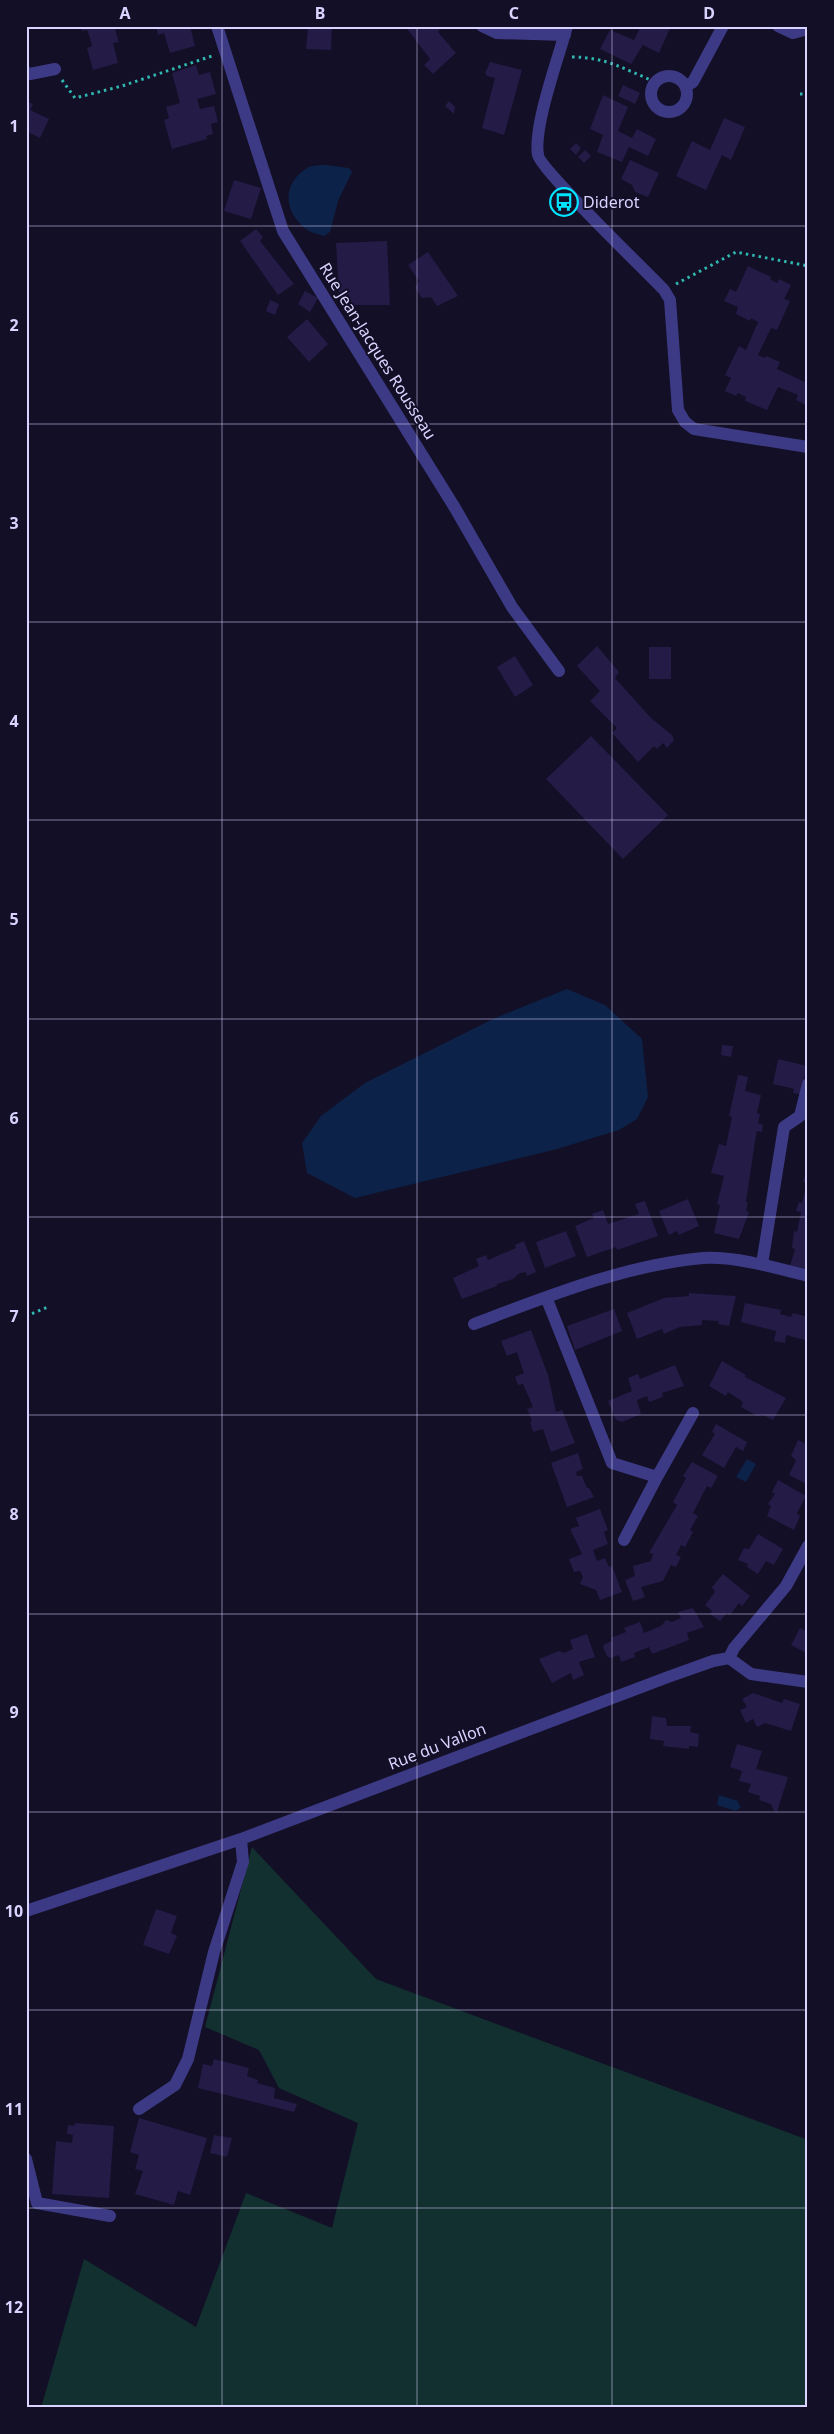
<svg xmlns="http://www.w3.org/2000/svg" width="834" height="2434" font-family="'Noto Sans',sans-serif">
<rect width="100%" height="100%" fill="#130f26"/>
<!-- green -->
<path fill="#12302f" d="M252,1847l124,132 432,161v268h-767l43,-149 112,68 50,-134 86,35 26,-105 -79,-35 -20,-38 -54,-23z"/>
<!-- water -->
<path fill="#0c2248" d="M326,165l23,3 3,4 -14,29 -8,31 -6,4c-5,-2 -13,-3 -18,-7 -23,-18 -24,-45 1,-61 5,-3 14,-3 19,-3z
M567,989l38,16 37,34 6,58 -11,22 -18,11 -62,19 -202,49 -48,-25 -5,-30 19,-27 44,-33 130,-65z
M747,1459l9,5 -10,18 -10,-5z
M719,1795l19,6v2l3,4 -5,4 -19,-6z"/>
<!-- building -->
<path fill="#241b47" d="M81,26h33l5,16 -6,1 5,20 -25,7 -6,-22 5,-2 -2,-8 -3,-8 -5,1z
M156,26h34l5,20 -25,7 -6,-20 -6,2z
M308,26h24l-1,24 -25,-1z
M405,26h33l2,3 -2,3 18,21 -23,21 -9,-9 6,-6z
M641,26h30l-12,27 -16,-8 -12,19 -31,-15 10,-19 24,10z
M490,62l32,8 -18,65 -22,-7 13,-50 -8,-2 -2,-3z
M196,65l3,10 11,-3 6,22 -19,5 3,10 14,-3 4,16 -7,2 2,10 -7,2 1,3 -35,10 -8,-29 5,-2 -3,-11 14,-4 -8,-30z
M623,85l17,8 -5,11 -17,-8z
M603,95l25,12 -10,24 14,7 5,-9 19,10 -8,17 -19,-9 -7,15 -25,-10 6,-17 -13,-6z
M26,101l7,3 -3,6 19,9 -9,19 -14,-7z
M449,101l6,6 -1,7 -9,-8z
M724,118l21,9 -14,33 -9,-5 -16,35 -30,-14 16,-35 18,9z
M576,143l5,5 -5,7 -6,-6z
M585,150l6,6 -7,7 -6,-6z
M630,160l29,13 -11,24 -13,-5 -3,-7 -11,-6z
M234,180l27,8 -10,31 -27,-8z
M256,229l7,8 -3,4 34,43 -16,11 -38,-54z
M387,241l3,64h-43v-9h-8l-3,-53z
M428,252l30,44 -21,10 -6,-9 -9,1 -7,-10 4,-7 -11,-16z
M748,266l23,11 -1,2 7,4 2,-4 12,6 -7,14 6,2 -13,29 -6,-2 -13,27 7,3 1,-2 14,6 -3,7 28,13 3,-6v30l-12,-6 2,-5 -20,-8 -11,23 -22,-9 1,-4 -8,-4 -2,3 -11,-5 6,-13 -6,-3 14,-29 7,4 12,-28 -7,-4 -1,3 -14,-7 2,-7 -14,-6 6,-12 6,3z
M305,291l13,7 -8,14 -12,-8z
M270,300l9,4 -4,11 -9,-4z
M307,319l21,25 -19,18 -22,-25z
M597,646l22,26 -4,6 36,40 21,17 2,5 -7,8 -4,-5 -6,6 -3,-3 -16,16 -26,-29 5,-5 -27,-27 10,-10 -23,-25z
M649,647h22v32h-22z
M515,656l18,29 -18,12 -18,-30z
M591,736l77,79 -45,44 -77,-80z
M722,1045l11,1 -2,11 -10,-2z
M778,1059l29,7 -7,28 -7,-1 1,-4 -21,-5z
M738,1075l10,2 -3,14 16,4 -4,18 3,1 -2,9 5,2 -1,7 -5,-1 -2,10 -9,61h2l-2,9 3,1 -10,27 -25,-6 6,-28 -3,-1 7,-28 -13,-3 8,-29 7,2 6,-29 -3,-1z
M806,1173l2,1v99l-19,-4 6,-19 -3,-3 2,-16 3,1 4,-20 -5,-1 3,-9 3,1 5,-21h-4z
M688,1199l11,27 -20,9 -2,-4 -8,4 -10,-24z
M645,1201l13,35 -41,14 -1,-3 -29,10 -12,-31 19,-8 -2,-4 11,-4 5,14 31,-10 -4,-10z
M566,1231l10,25 -31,12 -9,-26z
M524,1241l12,31 -9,4 -1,-4 -6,1 -7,6 -16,5v2l-35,13 -9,-21 26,-12 -3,-7 10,-4 2,5 28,-12 -1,-3z
M689,1293l47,3 -7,30 -11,-2 1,-3 -17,-1v5l-22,2 -16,7 -2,-5 -25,10 -10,-26 37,-15 25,-2z
M745,1303l36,7 -1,4 11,3 2,-4 15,4v24l-22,-6 -1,8 -11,-2 2,-10 -35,-9z
M614,1309l8,22 -47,19 -8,-24z
M531,1330l17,45 8,37 6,-2 13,33 -24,9 -8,-23 -10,3 -3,-10 2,-1 -5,-12 6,-2 -10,-23 -5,1 -3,-8 9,-4 -7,-21 -10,4 -6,-15z
M722,1361l24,14 -1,2 41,21 -13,22 -10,-5 -6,1 -16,-9 2,-5 -15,-10 -2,4 -17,-10z
M675,1365l9,21 -22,7 1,4 -14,5 -2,-6 -10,4 4,14 -19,8 -6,-2 -8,-19 24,-10 -4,-13 10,-4 2,5z
M716,1424l31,18 -4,9 -7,-4 -12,21 -22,-13 13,-21 -3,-2z
M798,1440l10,5v40l-19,-10 7,-15 -5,-4z
M578,1453l5,16 -7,3 1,4h5l5,12h2l5,9 -27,10 -16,-44z
M692,1462l26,14 -7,12 -4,-2 -14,27 5,3 -8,14 3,2 -8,15 -4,-2 -5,10 5,2 -5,10 -5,-2 -8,16 -22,6 4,10 -12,4 -8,-21 10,-4 -2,-10 18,-5 2,-7 -4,-1 28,-48 -4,-3 13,-24 -3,-2z
M778,1480l28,16 -9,17 3,3 -6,14 -27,-14 4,-10 -3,-2 7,-10 -3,-2z
M600,1509l8,21 -4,2 4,12 -15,6 4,11 8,-3 4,9 3,-1 10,26 -22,8 -4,-10 -16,-6 3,-7 -3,-6 -6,1 -5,-13 13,-5 -12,-25 9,-3 -3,-8z
M758,1534l25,15 -9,16 -8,-4 -8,13 -11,-7 1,-3 -10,-4 6,-12 5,1z
M723,1574l27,22 -8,10 -3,-3 -9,12 -3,-2 -7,8 -10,-7 2,-3 -7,-6 10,-13 -3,-5z
M693,1608l11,19 -17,6 2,7 -37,14 -3,-7 -15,6 1,4 -14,5 -2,-7 -9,3 -3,-2 -4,-9 2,-3 7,-3 -1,-3 15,-6 -2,-4 16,-6 4,11 17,-7 5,-6 6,2 9,-4 -3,-6z
M800,1628l6,3 2,-3v26l-17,-9z
M587,1634l8,23 -16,5 5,13 -11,5 -2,-7 -19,10 -13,-24 20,-8 5,2 9,-4 -3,-9z
M753,1693l29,10 2,-4 16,5 -9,27 -26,-8 -8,4 -4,-8 -7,4 -6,-13 7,-3 -5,-8z
M652,1716l14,2 1,8h24l-1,6 9,2 -1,13 -9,-1v3l-26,-3 1,-5 -14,-2z
M737,1744l25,7 -6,18 32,8 -11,35 -3,-1 -3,-7 -12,-4 1,-4 -12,-4 3,-8 -12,-3 3,-10 -12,-4z
M156,1909l21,7 -6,17 6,3 -8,18 -26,-9z
M214,2059l35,9 -2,8 11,4 -1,3 18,5 -1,10 23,6 -3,8 -96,-24 5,-24 9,2z
M139,2118l68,20 -17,57 -12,-4 -4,14 -39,-11 8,-23 -8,-2 4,-14 -9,-3z
M75,2123l39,3 -5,72 -57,-4 4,-53 16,2 1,-8 -6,-1 1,-9 6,1z
M214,2135l18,3 -5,19 -17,-4z"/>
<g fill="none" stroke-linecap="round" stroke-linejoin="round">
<!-- path -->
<path stroke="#2fb8b0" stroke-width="3" stroke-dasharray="2.5 4" stroke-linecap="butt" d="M572,57c35,0 53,13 84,25
M62,80l13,18 47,-12 90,-30
M800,94h8
M676,284l60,-32 72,14
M26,1316l22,-9"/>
<!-- minor -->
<path stroke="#3d3a85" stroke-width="12" d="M217,26l66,205 172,277 57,99 47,64
M482,26l15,7 68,2
M567,26c-8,31 -34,100 -29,129 2,14 109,117 126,135l6,10 8,110 7,12 9,7 114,18
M778,26l15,7 15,-4
M26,72l4,2 25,-5
M651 94a18 18 0 1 1 36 0a18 18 0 1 1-36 0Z
M686,86l7,-4 30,-56
M762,1264l22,-137 16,-11 8,-32
M546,1297l66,166 45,14 36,-64
M474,1324c72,-27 151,-59 229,-66 32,-2 74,10 105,18
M624,1540l33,-63
M729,1658l22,16 57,8
M26,1911l215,-72 427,-162 45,-16 16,-3 5,-10 52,-62 22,-40
M139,2109l36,-24 13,-26 26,-107 29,-90 -2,-23
M26,2159l11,44 73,13"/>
</g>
<!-- grid -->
<path fill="none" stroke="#d9d4ff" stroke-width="1" stroke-opacity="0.55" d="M222,26v2382M417,26v2382M612,26v2382M26,226h782M26,424h782M26,622h782M26,820h782M26,1019h782M26,1217h782M26,1415h782M26,1614h782M26,1812h782M26,2010h782M26,2208h782"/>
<!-- icons -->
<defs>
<symbol id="bus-ring" viewBox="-11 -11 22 22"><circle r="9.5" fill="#130f26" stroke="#00e5ff" stroke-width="1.5"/><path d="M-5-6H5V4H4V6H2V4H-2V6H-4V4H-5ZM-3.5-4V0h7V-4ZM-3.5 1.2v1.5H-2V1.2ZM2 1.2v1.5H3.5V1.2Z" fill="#00e5ff"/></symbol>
</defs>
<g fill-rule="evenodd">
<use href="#bus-ring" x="548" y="186" width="32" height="32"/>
</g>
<g text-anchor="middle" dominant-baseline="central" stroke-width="4" stroke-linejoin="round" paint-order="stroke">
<!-- poi labels -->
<g font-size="16" fill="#d9d4ff" stroke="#130f26" text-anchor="start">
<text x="583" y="202">Diderot</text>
</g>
<!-- street labels -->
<g font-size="16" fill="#d9d4ff" stroke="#130f26">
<text transform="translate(378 351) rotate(58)">Rue Jean-Jacques Rousseau</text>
<text transform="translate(437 1746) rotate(-21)">Rue du Vallon</text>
</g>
</g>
<!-- border -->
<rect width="834" height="2434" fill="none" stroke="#130f26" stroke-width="55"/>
<rect x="28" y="28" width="778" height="2378" fill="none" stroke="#d9d4ff" stroke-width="2"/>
<g font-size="16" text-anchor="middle" font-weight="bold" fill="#d9d4ff">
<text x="125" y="19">A</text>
<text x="320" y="19">B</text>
<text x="514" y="19">C</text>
<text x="709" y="19">D</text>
<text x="14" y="132">1</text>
<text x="14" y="331">2</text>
<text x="14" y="529">3</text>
<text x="14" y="727">4</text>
<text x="14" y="925">5</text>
<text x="14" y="1124">6</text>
<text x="14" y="1322">7</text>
<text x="14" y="1520">8</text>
<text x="14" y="1718">9</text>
<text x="14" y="1917">10</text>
<text x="14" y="2115">11</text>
<text x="14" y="2313">12</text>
</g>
</svg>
